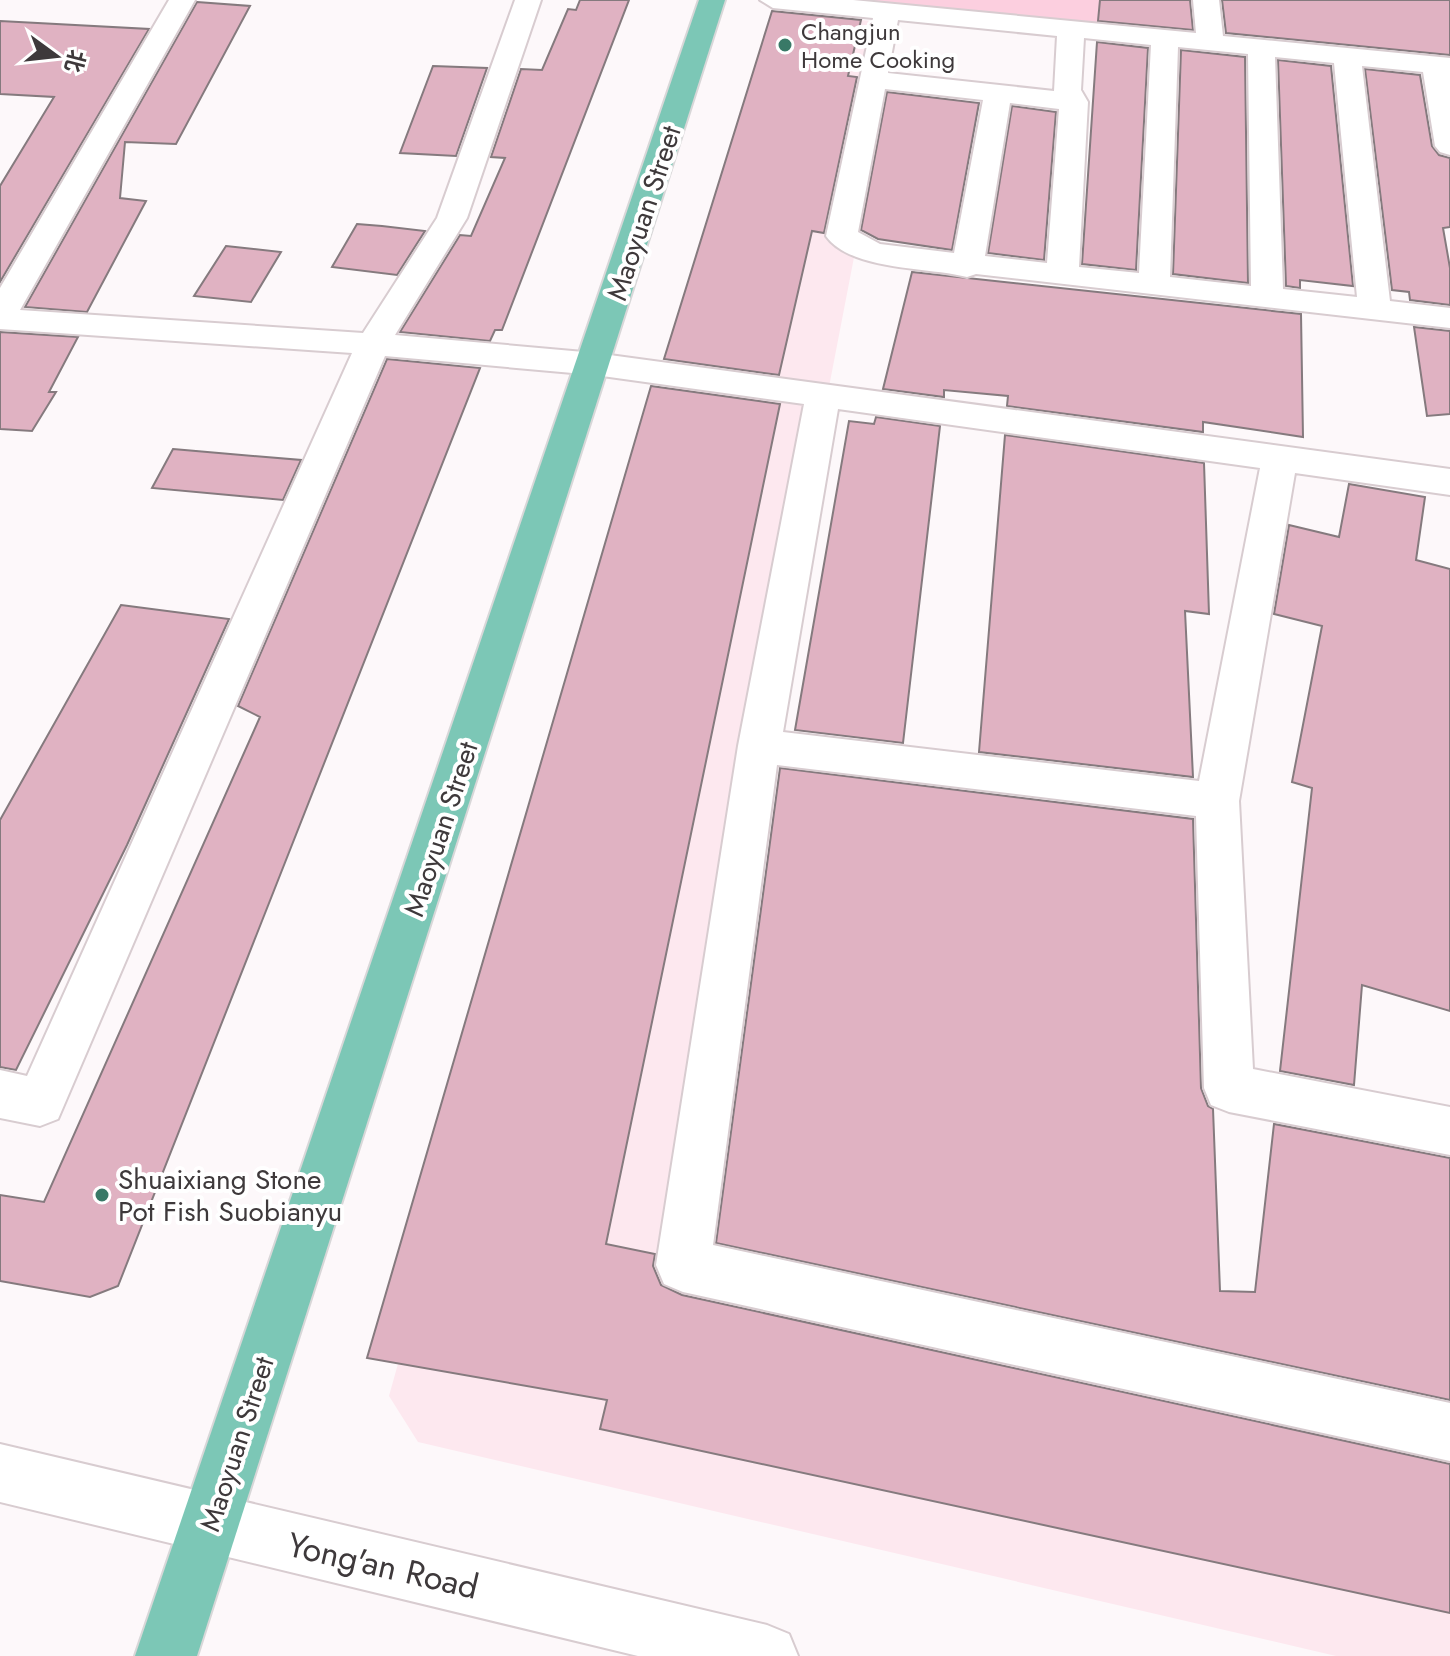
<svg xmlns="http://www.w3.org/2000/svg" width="1450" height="1656" font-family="Jost,'Noto Sans SC',sans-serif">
<rect width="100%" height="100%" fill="#fdf8fa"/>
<!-- built -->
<path fill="#fde8ef" d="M776,11l123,13 -238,1234 789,161v237h-114l-918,-214 -29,-46z"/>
<!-- green -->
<path fill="#fccfdf" d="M839,0h261v28z"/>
<!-- building -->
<path fill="#e0b2c2" stroke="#857a7e" stroke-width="2" d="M580,0h49l-127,330h-7l-5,11 -90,-9 60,-97 11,1 34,-78 -14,-1 30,-88 21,1 26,-61 8,1z
M1100,0h90l3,30 -95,-9z
M1222,0h228v55l-224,-22z
M197,2l53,4 -74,138 -51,-2 -5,56 26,3 -59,111 -62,-5z
M772,11l89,9 -13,56 9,1 -33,156 -12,-2 -33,144 -115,-16z
M0,21l149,8 -149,253v-96l54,-89 -54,-3z
M1097,42l51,6 -12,222 -54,-6z
M1181,50l64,7 3,226 -75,-9z
M1278,60l53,6 22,220 -53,-6v8l-14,-2z
M433,66l54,2 -31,88 -56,-3z
M1365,69l55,6 12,71 7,9 11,3v69l-7,1 7,40v37l-40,-5 -1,-8 -17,-2z
M887,92l92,11 -27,147 -74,-11 -17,-9z
M1012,106l44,6 -12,148 -56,-7z
M357,224l25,2 43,5 -28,44 -65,-8z
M226,246l55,6 -30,50 -57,-6z
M912,272l389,42 2,123 -100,-15v10l-196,-26 1,-10 -64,-6v7l-61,-8z
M1414,327l36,4v83l-23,2z
M0,332l78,5 -29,55h7l-24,39 -32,-2z
M387,359l93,9 -362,918 -28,11 -90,-16v-86l44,7 216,-485 -22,-11z
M651,386l129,18 -174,840 49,10 -2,12 8,19 21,10 768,169v149l-850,-184 7,-29 -240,-42z
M876,417l64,9 -37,317 -108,-13 54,-309 25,3z
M1005,435l199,28 5,151 -24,-3 8,166 -214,-25z
M173,449l128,11 -18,40 -131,-12z
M1349,484l76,13 -9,63 34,9v442l-88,-26 -8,100 -74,-14 32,-283 -20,-6 30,-156 -48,-12 15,-89 50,12z
M121,605l108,14 -102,226 -111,225 -16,-3v-247z
M780,768l413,51 8,269 7,18 5,3 7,182 35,1 19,-168 176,34v242l-734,-157z"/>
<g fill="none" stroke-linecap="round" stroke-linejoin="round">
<defs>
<path id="minor" d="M169,0h26l-175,310 343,23 74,-115 78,-218h26l-74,218 -72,117 200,18 855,116v26l-155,-22 -56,328 14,268 197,38v48l-221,-43 -18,-7 -7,-17 -8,-272 -419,-51 -64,480 737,158v58l-767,-169 -19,-8 -8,-19 82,-519 66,-342 -209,-29 -210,-19 -327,763 -18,7 -40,-8v-48l27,6 325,-723 -352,-24v-41zM838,409l422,59 -61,313 -416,-49z
M760,0h93l343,33 -3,-33h26l4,36 227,22v97l-10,-3 -5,-6 -12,-74 -61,-6 28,235 60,7v20l-474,-54 -9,3c-38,-10 -116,-6 -141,-41l47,-218 -100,-10zM898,20l159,16 -3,55 -166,-18zM1084,38l67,7 -12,228 -60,-6 9,-165 -7,-12zM1178,47l70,7 3,232 -81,-9zM1275,57l59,6 23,234 -74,-8zM885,89l98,11 -29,153 -74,-9 -22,-12zM1010,103l49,6 -12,154 -62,-7z
M0,1444l767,181 22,9 9,22h-160l-638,-154z"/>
<path id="major" d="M699,0h26l-528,1656h-62z"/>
</defs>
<!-- minor casing -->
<use href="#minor" stroke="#d8ccd0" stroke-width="4"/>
<!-- major casing -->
<use href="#major" stroke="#d8d7d8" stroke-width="4"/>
<!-- minor -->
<use href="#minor" fill="#fff" fill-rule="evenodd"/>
<!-- major -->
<use href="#major" fill="#7cc7b6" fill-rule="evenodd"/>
</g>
<!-- markers -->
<g fill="#397967" stroke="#fff" stroke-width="3">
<circle cx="785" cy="45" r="8"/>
<circle cx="102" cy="1195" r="8"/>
</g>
<g text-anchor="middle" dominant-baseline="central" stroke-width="8" stroke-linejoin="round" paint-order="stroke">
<!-- far-poi labels -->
<g font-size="24" fill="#3e393b" stroke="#fff" text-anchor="start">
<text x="801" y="31">Changjun<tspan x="801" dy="28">Home Cooking</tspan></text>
</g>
<!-- street labels -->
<g font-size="28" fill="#3e393b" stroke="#fff">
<text transform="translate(644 213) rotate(-72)">Maoyuan Street</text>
<text transform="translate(441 829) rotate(-72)">Maoyuan Street</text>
<text transform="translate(237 1444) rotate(-72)">Maoyuan Street</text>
</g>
<!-- poi labels -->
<g font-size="28" fill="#3e393b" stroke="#fff" text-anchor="start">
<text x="118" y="1179">Shuaixiang Stone<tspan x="118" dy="32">Pot Fish Suobianyu</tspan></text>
</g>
<!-- near-street labels -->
<g font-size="34" fill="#3e393b" stroke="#fff">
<text transform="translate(383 1566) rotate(13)">Yong'an Road</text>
</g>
</g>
<!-- north arrow -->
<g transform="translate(56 56) rotate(105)" stroke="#ffffff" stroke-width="6" paint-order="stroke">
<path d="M0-6L14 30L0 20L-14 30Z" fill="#3e393b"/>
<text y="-12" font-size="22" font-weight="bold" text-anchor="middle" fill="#3e393b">北</text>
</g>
</svg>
